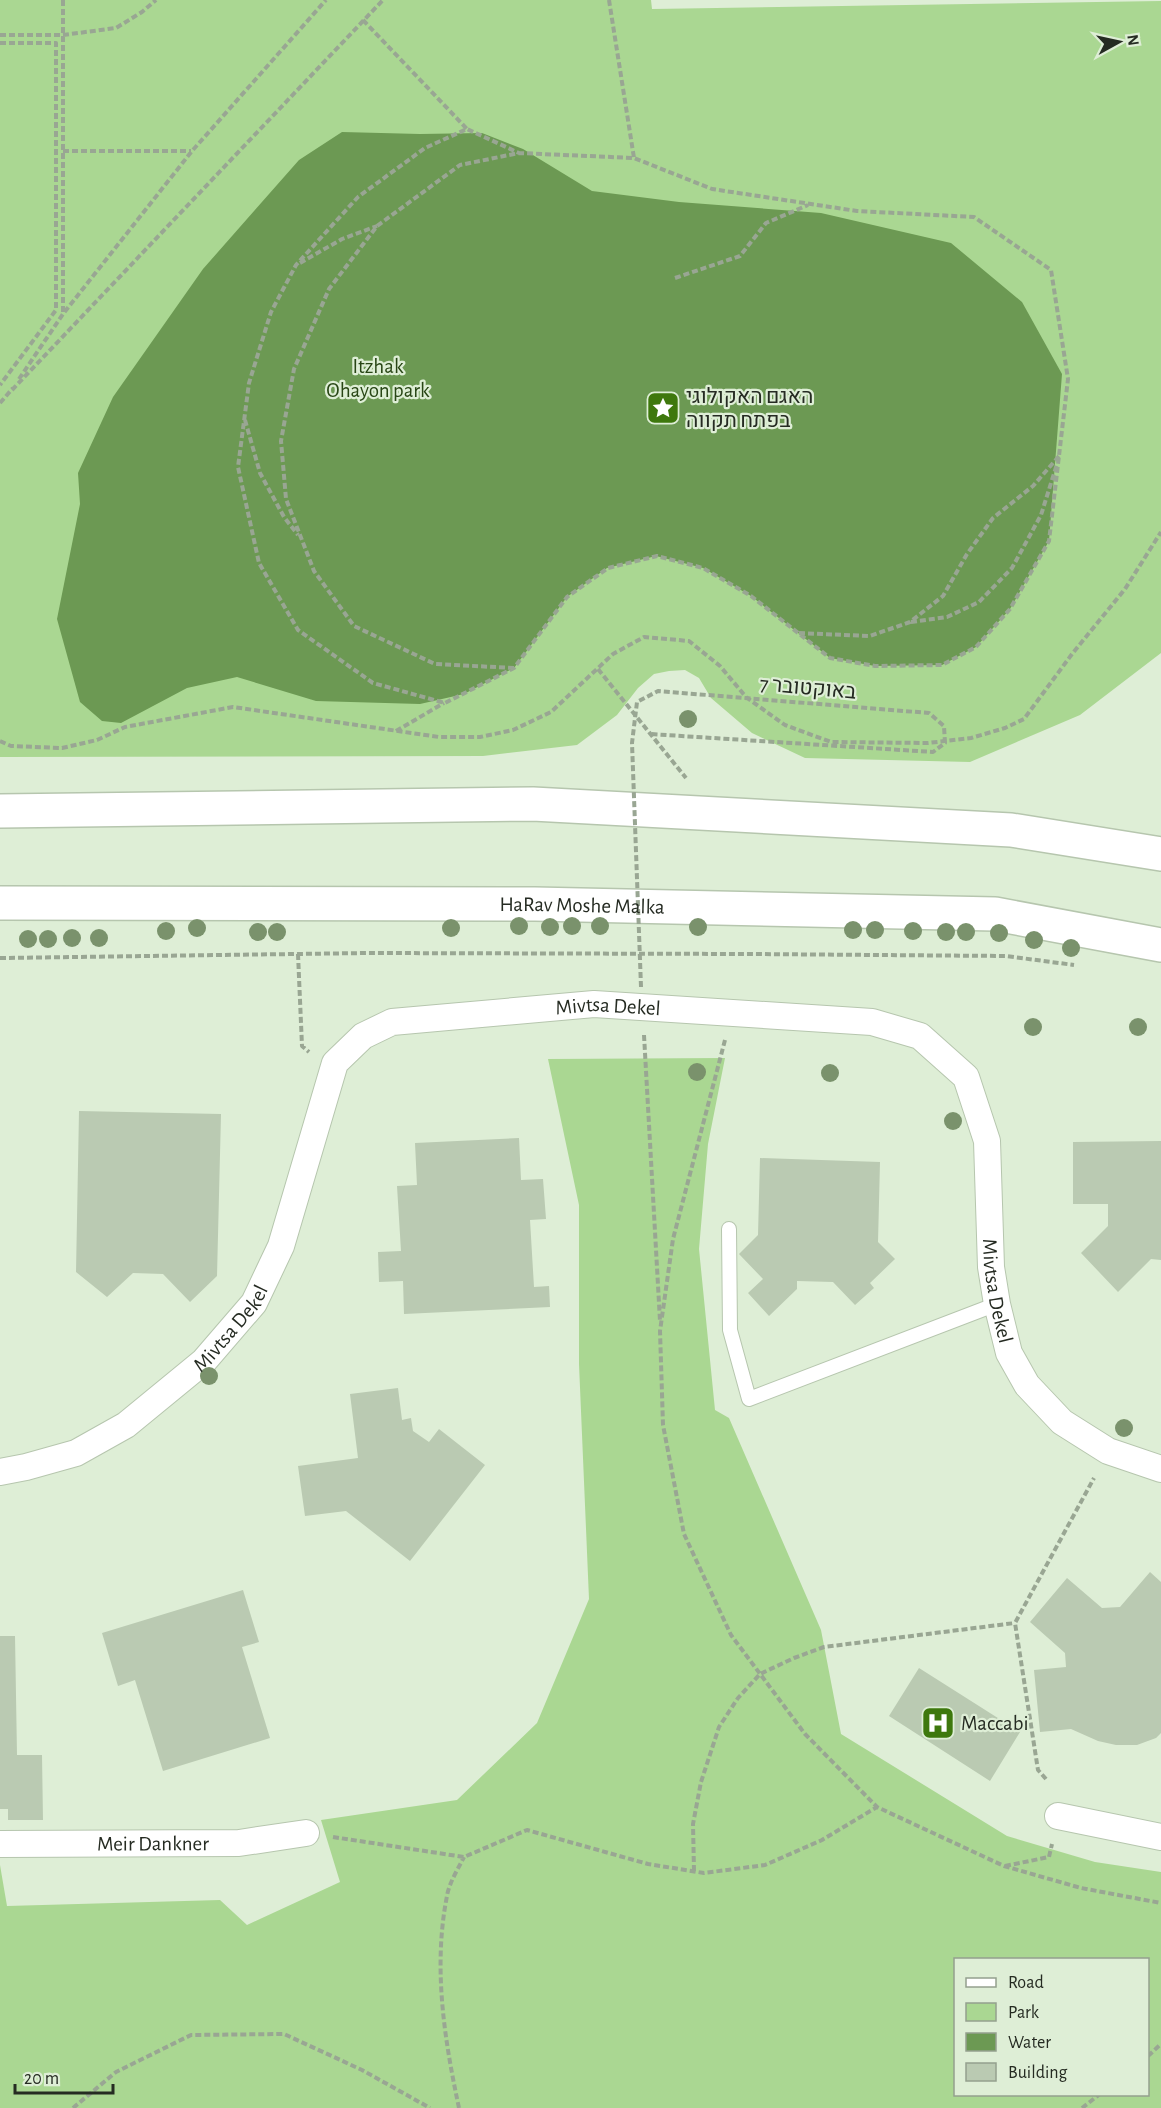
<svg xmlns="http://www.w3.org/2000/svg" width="1161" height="2108" font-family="'Alegreya Sans',Heebo,sans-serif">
<rect width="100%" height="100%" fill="#deeed6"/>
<!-- green -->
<path fill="#aad792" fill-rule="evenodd" d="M0,0h651l1,9 509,-8v652l-81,62 -110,47 -165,-4 -53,-25 -41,-35 -12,-20 -14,-8 -16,1 -15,3 -16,14 -21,27 -40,30 -94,11 -483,1z
M725,1058l-17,86 -9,105 16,161 14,8 92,212 20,104 166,102 88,26 66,10v236h-1161v-243l7,41 213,-6 27,25 93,-43 -19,-62 136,-20 80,-77 52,-124 -10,-235v-159l-31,-146zM956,1960h192v134h-192z"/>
<!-- water -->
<path fill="#6c9953" d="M342,132l78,2 62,-1 41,16 69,42 87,11 142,11 130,30 71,59 40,72 -13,167 -39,68 -34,38 -34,18 -67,1 -45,-8 -79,-62 -48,-28 -47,-12 -49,12 -40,29 -53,71 -50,26 -44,10 -104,-3 -79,-24 -50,11 -66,35 -19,-2 -22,-19 -23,-83 23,-115 -2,-31 35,-76 90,-128 96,-109z"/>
<!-- building -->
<path fill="#bacab2" d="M79,1111l142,3 -4,162 -27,26 -27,-28 -30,-1 -26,24 -31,-25z
M519,1138l2,42 22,-1 3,40 -16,1 4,67 15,-1 1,21 -146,7 -1,-33 -24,1 -1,-30 23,-1 -4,-65 20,-1 -2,-42z
M1161,1141v119l-10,-1 -33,33 -37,-39 27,-27v-22h-35v-62z
M760,1158l120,4 -2,80 17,17 -25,24 4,5 -19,17 -22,-23 -36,-1v8l-28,27 -21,-23 15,-14 -24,-25 19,-19z
M398,1388l4,32 9,-2 2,13 16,11 10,-13 46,36 -75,96 -64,-50 -41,5 -7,-50 60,-8 -8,-64z
M1150,1572l11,10v151l-5,5 -19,7h-21l-18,-4 -27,-12 -31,3 -6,-62 32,-3 -1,-14 -35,-31 37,-44 35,30 18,-1z
M243,1590l16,52 -17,5 28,91 -107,33 -28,-91 -17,6 -16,-53z
M0,1636h15l2,119h25l1,65h-35v-11h-8z
M919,1668l101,64 -30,49 -101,-65z"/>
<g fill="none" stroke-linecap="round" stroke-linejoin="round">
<defs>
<path id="service" d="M729,1229l1,101 19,69 248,-95"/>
<g id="minor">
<path id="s1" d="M0,1472l26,-5 50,-14 50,-28 78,-64 50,-58 27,-57 54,-183 28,-27 29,-14 202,-18 278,18 48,14 46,41 21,64 4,126 6,37 12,49 18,32 35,37 46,29 53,18"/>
<path d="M1058,1816l103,21"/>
<path id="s2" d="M0,1844l239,-1 67,-10"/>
</g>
<g id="tertiary">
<path d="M0,811l533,-7 478,26 150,24"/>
<path id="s3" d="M0,903l535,1 460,10 166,31"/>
</g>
</defs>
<!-- service casing -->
<use href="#service" stroke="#b6c6ae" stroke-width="16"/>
<!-- minor casing -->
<use href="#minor" stroke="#b6c6ae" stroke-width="28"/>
<!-- tertiary casing -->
<use href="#tertiary" stroke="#b6c6ae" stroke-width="36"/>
<!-- path -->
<path stroke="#99a693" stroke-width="4" stroke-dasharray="6 3" stroke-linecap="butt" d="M63,0v313
M609,0l25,158
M363,20l104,109
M0,35h63l53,-7 26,-16 14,-12
M0,43h56v267l-56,75
M63,151h128
M300,263l42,-24 35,-13
M675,278l65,-22 26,-33 42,-18
M19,379l44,-65 129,-163 134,-151
M12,390l371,-390
M0,403l13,-15
M245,420l15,53 24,44 14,18
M911,622l36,-5 32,-15 33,-34 29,-53 16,-51
M799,633l71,3 40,-14 33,-26 24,-42 26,-36 40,-32 27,-31
M514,668l-79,-4 -81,-38 -40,-55 -28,-72 -5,-58 13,-72 35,-80 48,-63 83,-61 59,-12 115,5 78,31 145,22 117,6 77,53 17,109 -19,162 -39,68 -34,38 -34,18 -67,1 -45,-8 -79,-62 -48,-28 -46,-12 -49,12 -41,29 -53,71 -69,35 -72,-20 -75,-53 -39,-67 -21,-96 11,-84 22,-71 25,-47 62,-68 67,-49 42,-19 52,24
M598,669l88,109
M396,731l48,-28
M0,741l11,5 51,2 35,-8 28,-13 108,-20 206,30h41l33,-7 38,-18 62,-58 31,-17 45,4 31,25 26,31 39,28 46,17 97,1 43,-5 34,-10 19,-9 48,-65 53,-65 36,-57
M298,954l4,92 7,6
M0,958l368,-5 382,1 256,2 68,9
M644,1035l16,286
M725,1040l-52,199 -13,92 3,94 21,109 47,101 74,99 72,73 127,59 77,22 80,15
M1046,1779l-8,-9 -23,-147 79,-145
M333,1837l131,20 63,-27 121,34 56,9 61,-8 57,-25 55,-33
M1005,1866l44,-9 3,-13
M694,1871l-1,-47 8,-42 18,-55 19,-29 22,-24 34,-16 30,-11 191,-24
M1148,2056l13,-12
M73,2108l43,-36 75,-37 93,-1 78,36 68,38
M459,2108c-15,-70 -26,-142 -12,-212 2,-13 11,-27 17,-39
M1082,2108l18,-14"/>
<!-- service -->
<use href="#service" stroke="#fff" stroke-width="14"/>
<!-- minor -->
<use href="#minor" stroke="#fff" stroke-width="26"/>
<!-- tertiary -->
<use href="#tertiary" stroke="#fff" stroke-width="33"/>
<!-- path-bridge -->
<path stroke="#99a693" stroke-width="4" stroke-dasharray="6 3" stroke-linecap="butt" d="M641,987l-9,-244 5,-41 21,-11 271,22 15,13 1,17 -12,9 -283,-18"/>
</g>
<!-- trees -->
<g fill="#7a926c">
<circle cx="688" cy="719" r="9"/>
<circle cx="519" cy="926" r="9"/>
<circle cx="572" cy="926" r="9"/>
<circle cx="600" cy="926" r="9"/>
<circle cx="550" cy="927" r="9"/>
<circle cx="698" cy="927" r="9"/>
<circle cx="197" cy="928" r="9"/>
<circle cx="451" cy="928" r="9"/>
<circle cx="853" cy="930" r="9"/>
<circle cx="875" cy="930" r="9"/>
<circle cx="166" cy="931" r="9"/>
<circle cx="913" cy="931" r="9"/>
<circle cx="258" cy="932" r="9"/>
<circle cx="277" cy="932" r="9"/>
<circle cx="946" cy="932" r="9"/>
<circle cx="966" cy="932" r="9"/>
<circle cx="999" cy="933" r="9"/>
<circle cx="72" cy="938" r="9"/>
<circle cx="99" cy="938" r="9"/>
<circle cx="28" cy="939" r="9"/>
<circle cx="48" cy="939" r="9"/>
<circle cx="1034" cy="940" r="9"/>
<circle cx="1071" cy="948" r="9"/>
<circle cx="1033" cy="1027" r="9"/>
<circle cx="1138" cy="1027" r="9"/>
<circle cx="697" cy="1072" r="9"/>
<circle cx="830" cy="1073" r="9"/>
<circle cx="953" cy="1121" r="9"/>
<circle cx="209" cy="1376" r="9"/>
<circle cx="1124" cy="1428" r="9"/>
</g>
<!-- icons -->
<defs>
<symbol id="sight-square" viewBox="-11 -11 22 22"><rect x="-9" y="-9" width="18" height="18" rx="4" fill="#3e780d" stroke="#deeed6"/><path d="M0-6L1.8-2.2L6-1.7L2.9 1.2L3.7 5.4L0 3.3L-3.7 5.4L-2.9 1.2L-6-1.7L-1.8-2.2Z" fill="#fff"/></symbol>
<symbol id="hospital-square" viewBox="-11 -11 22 22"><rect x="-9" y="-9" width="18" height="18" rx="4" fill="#3e780d" stroke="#deeed6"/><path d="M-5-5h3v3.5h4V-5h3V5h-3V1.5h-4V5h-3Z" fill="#fff"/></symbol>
</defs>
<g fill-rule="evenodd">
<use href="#sight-square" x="644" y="389" width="38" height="38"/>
<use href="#hospital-square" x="919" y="1704" width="38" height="38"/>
</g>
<g text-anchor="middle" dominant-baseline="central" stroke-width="4.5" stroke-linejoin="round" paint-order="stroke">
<!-- park labels -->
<g font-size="21" fill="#284615" stroke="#deeed6">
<text x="378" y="366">Itzhak<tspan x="378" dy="24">Ohayon park</tspan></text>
</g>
<!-- poi labels -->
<g font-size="21" fill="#252b22" stroke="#deeed6" text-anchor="start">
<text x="686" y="396">האגם האקולוגי<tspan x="686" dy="24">בפתח תקווה</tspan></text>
<text x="961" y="1723">Maccabi</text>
</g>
<!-- street labels -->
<g font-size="21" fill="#252b22" stroke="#deeed6">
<text transform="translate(808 688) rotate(5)">7 באוקטובר</text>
<text stroke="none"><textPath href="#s3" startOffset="582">HaRav Moshe Malka</textPath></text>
<text stroke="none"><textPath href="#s1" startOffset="855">Mivtsa Dekel</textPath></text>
<text stroke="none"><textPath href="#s1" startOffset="1449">Mivtsa Dekel</textPath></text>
<text stroke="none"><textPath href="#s1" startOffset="279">Mivtsa Dekel</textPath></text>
<text stroke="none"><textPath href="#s2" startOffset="153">Meir Dankner</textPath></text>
</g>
</g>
<!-- legend -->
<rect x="954" y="1958" width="195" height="138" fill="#deeed6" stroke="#94a08e" stroke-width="1.5"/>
<rect x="966" y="1978" width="30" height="9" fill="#ffffff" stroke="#94a08e" stroke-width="1.5"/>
<text x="1008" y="1988" font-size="18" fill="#252b22">Road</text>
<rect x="966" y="2003" width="30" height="18" fill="#aad792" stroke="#94a08e" stroke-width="1.5"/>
<text x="1008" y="2018" font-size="18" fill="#252b22">Park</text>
<rect x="966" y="2033" width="30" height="18" fill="#6c9953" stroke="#94a08e" stroke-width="1.5"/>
<text x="1008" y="2048" font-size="18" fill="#252b22">Water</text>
<rect x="966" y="2063" width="30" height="18" fill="#bacab2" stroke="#94a08e" stroke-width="1.5"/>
<text x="1008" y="2078" font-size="18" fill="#252b22">Building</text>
<!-- north arrow -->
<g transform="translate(1119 42) rotate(82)" stroke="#deeed6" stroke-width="4.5" paint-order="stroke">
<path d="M0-4.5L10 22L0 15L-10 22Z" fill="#252b22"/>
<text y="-9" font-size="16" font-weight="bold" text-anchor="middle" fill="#252b22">N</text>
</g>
<!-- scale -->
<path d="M15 2084v9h98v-9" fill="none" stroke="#252b22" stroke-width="3"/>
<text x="24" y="2084" font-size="18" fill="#252b22" stroke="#deeed6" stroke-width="4.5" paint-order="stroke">20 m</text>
</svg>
